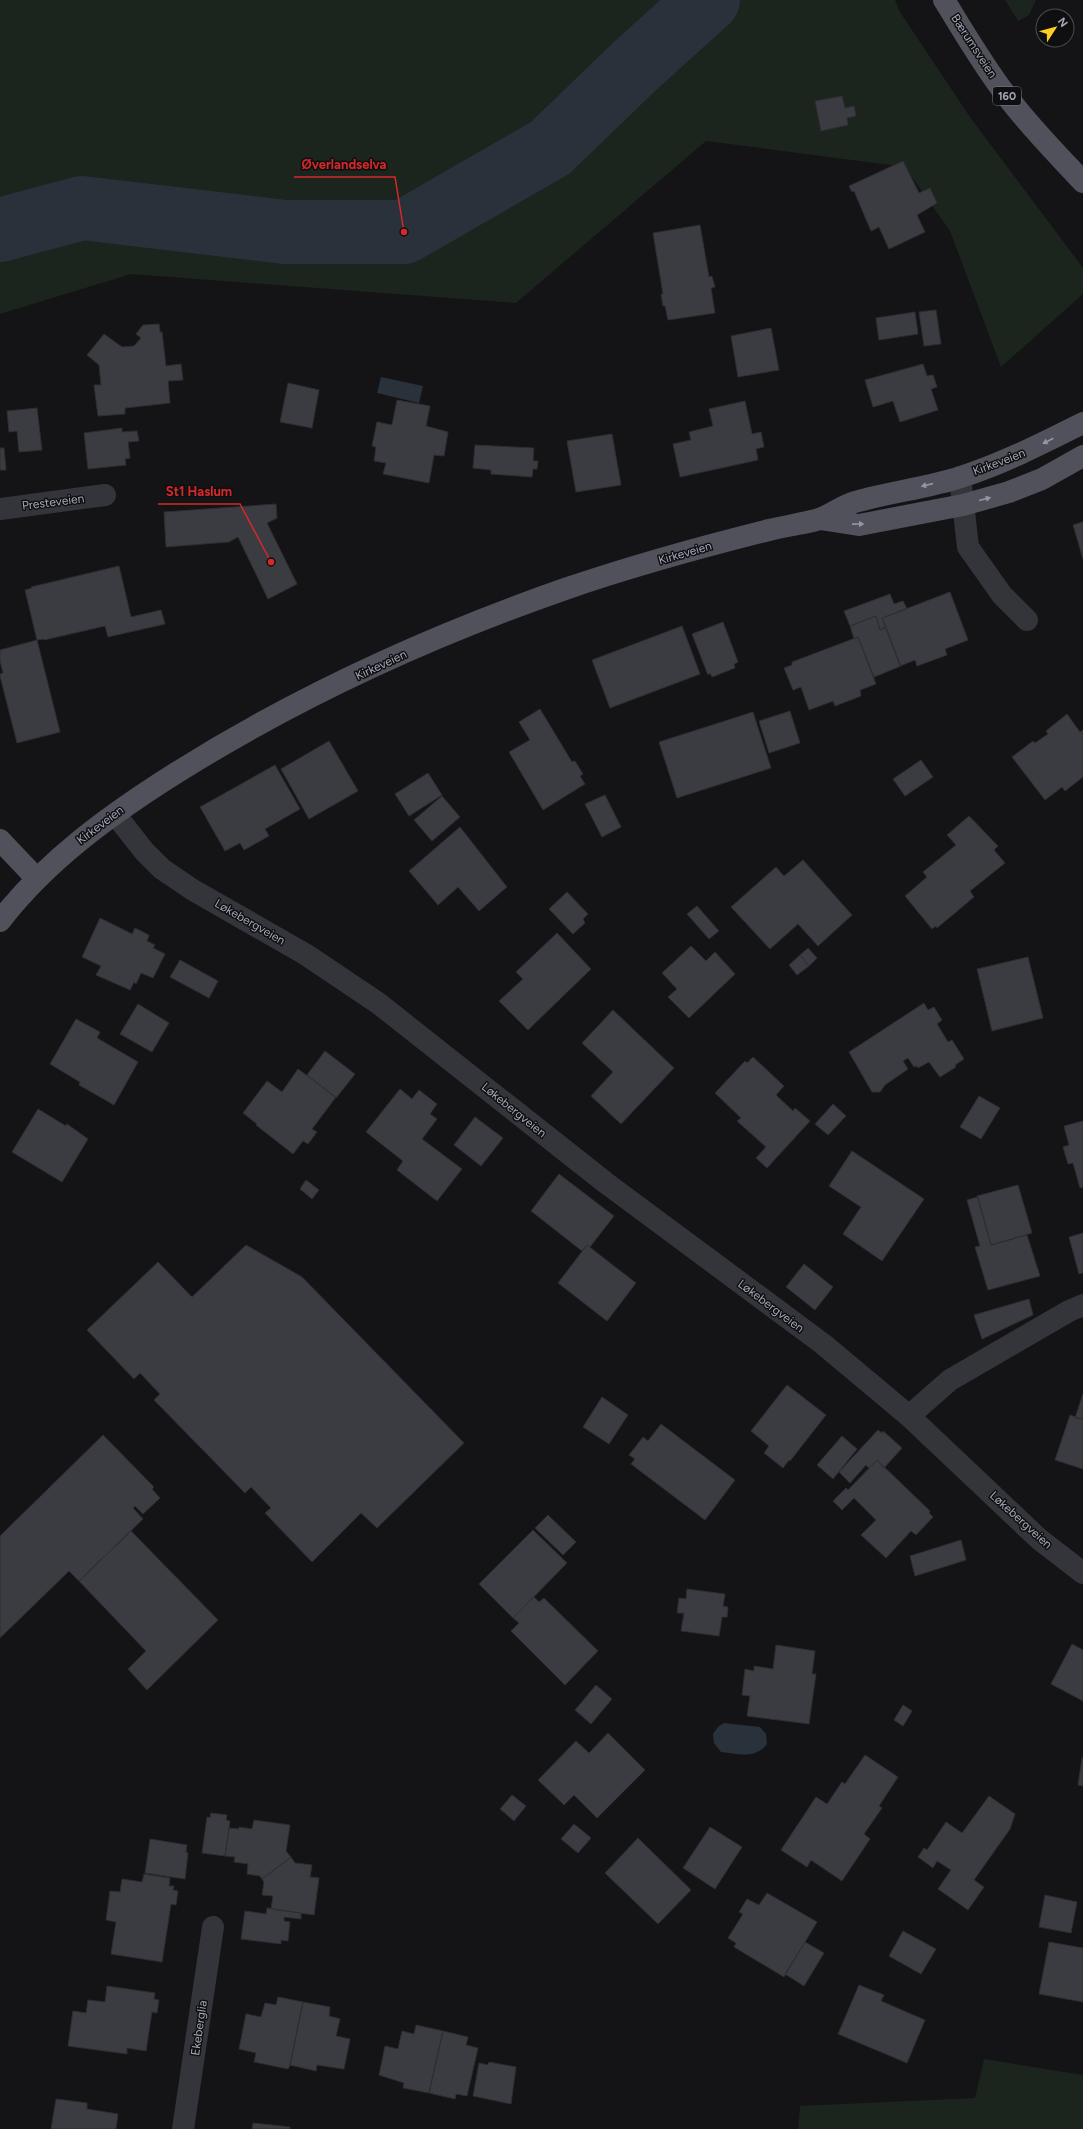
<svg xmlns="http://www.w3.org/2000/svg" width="1083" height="2129" font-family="Figtree,sans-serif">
<rect width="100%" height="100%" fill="#141416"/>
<!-- green -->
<path fill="#1b241d" d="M0,0h895l5,12 70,105 113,151v26l-82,73 -51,-136 -45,-64 -199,-26 -190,162 -385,-29 -131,40z
M1005,0h31l-7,15 -11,6z
M984,2059l99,16v54h-285l2,-23 175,-8z"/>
<!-- water -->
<path fill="#29313b" d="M381,377l42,9 -4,17 -42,-10z
M724,1723l36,4 6,7 1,10c-11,15 -29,10 -46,8l-7,-9 -1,-9 5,-7z"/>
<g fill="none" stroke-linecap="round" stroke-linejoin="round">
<!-- river -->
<path stroke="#29313b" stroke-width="64" d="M0,230l82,-22 203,24h119l146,-84 85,-82 73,-66"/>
</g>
<!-- building -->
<path fill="#3b3c41" stroke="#2e2e32" d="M842,96l3,12 9,-2 2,10 -9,2 1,7 -27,6 -6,-30z
M903,161l16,32 11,-5 7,15 -20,12 8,17 -36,17 -10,-22 -8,4 -17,-40 -2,1 -3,-6z
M700,225l9,52 3,-1 3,11 -4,1 4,25 -47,7 -3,-14h-2l-2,-12h2l-10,-61z
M936,310l5,34 -17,2 -5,-34z
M915,312l3,22 -39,6 -3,-22z
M159,324l1,8h2l4,34 15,-2 2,16 -15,1 2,22 -45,5v6l-27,2 -4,-31h7l-2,-20 -12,-10 17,-21 18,13 12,-1 7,-8 -5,-4 7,-9z
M771,328l8,42 -41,7 -7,-41z
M923,364l4,12 6,-1 4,12 -6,2 7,21 -38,12 -7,-21 -20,6 -8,-27z
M288,383l31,7 -7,38 -32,-6z
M397,400l33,6 -4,20 22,6 -4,24 -10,-1 -5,28 -46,-9 3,-11 -12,-2 2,-14 -4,-1 5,-24 15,3z
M745,401l7,33 9,-2 3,15 -8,2 2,11 -78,17 -7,-33 18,-4 -2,-8 24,-6 -4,-17z
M37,408l5,42 -23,2 -2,-21 -8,1 -2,-21z
M122,428v4l15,-1 2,10 -11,1 2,16 -5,1 1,6 -38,4 -4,-36z
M612,434l9,51 -45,7 -9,-51z
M475,445l59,3 -1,13h5l-1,8h-4l-1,8 -41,-3v-4l-18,-2z
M0,448h4l2,22h-6z
M276,504l1,14 -10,5 30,61 -29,15 -30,-62 -9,5 -63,5 -2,-35z
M1083,522v37l-10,-34z
M119,566l12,51 30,-7 4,14 -57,13 -3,-11 -61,14 -1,-1 -6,1 -12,-50 7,-2 -1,-1z
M950,592l18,48 -23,9 2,6 -30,11 -2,-6 -15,6 -18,-48z
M890,594l4,10 9,-3 4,8 -25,9 4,9 -6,3 -4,-14 -26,10 -6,-15z
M876,616l4,14 6,-3 15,39 -27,11 -16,-40 -4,2 -4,-13z
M723,622l15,40 -4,2 1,4 -23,9 -2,-4 -2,2 -16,-41z
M682,626l18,48 -90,34 -18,-48z
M858,637l18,47 -16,6 1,6 -26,10 -2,-5 -24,9 -8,-23 -8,3 -9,-22 8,-3v-3z
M37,640l23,92 -43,11 -17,-67v-2l3,-1 -3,-12v-11z
M540,709l32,53 3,-1 8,13 -3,2 5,8 -42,26 -34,-58 21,-12 -11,-18z
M790,711l10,32 -31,10 -10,-32z
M753,712l18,56 -94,30 -18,-56z
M1067,714l13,18 3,-2v47l-18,14 -3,-4 -17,13 -33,-43 21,-16 2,2 13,-9 -2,-3z
M329,741l29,50 -49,28 -28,-50z
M921,760l12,17 -28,19 -12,-17z
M275,765l25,44 -35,20 4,7 -25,14 -4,-7 -15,8 -25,-44z
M428,773l14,22 -33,21 -14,-22z
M605,795l16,32 -19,10 -17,-33z
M442,796l18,21 -28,24 -18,-21z
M969,816l29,30 -4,4 11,13 -35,28 4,6 -37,31 -1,-2 -4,3 -27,-33 22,-19 -4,-5 33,-27 -9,-10z
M460,827l47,60 -28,24 -21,-24 -20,18 -29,-34z
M803,860l49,55 -34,31 -20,-22 -28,25 -39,-42 45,-40 8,9z
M567,892l21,22 -5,5 2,4 -12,11 -24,-25z
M697,906l22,25 -10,8 -22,-25z
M100,918l32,16 3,-6 14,7 -2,6 8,4 -2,3 12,6 -12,24 -12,-5 -5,11 -2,-2 -4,8 -34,-15 5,-9 -19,-9z
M557,933l34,36 -63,61 -29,-29 24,-22 -7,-7z
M691,946l15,15 9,-9 20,22 -46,44 -21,-21 9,-8 -15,-16z
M808,948l9,10 -8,8 -9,-11z
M800,955l9,11 -12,9 -8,-10z
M1028,957l15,61 -51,13 -15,-62z
M180,960l38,21 -9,17 -39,-21z
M924,1003l4,7 6,-3 8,13 -5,4 11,18 4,-2 12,19 -9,6 1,2 -16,10 -11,-15 -11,6 -1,-2 -3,1 -6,-9 -5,3 5,8 -23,16 -5,7h-8l-23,-40z
M138,1004l31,19 -17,29 -32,-18z
M613,1010l61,58 -53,56 -30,-28 22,-24 -31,-29z
M76,1019l24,13 -3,6 41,24 -24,43 -35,-20 1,-3 -30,-18z
M325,1051l30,23 -19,24 -29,-23z
M753,1057l31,29 -8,9 17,16 2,-3 15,13 -43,47 -11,-10 10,-11 -29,-26 4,-3 -26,-25 30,-32 2,2z
M298,1069l38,28 -24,32 5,3 -9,12 -5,-3 -10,13 -37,-29 1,-1 -14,-11 24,-32 15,11z
M400,1089l12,10 7,-9 18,14 -7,10 7,5 -15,20 40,30 -25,32 -40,-31 6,-9 -37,-29z
M979,1096l21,12 -19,31 -21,-12z
M833,1104l13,12 -18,19 -13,-11z
M38,1109l28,17 1,-2 21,15 -26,43 -50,-30z
M475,1117l28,21 -22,28 -27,-21z
M1083,1121v66l-3,1 -7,-25 -5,1 -5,-17 6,-2 -5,-19z
M852,1151l72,48 -42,62 -39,-27 18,-27 -32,-21z
M559,1174l55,42 -24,31 -3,-2 -5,6 -51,-40z
M306,1180l13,10 -7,9 -12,-10z
M1018,1185l14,48 -41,12 -14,-49z
M978,1197l13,48 36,-10 13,41 -52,14 -13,-43 5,-1 -13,-46z
M1083,1233v40l-4,1 -10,-37z
M246,1245l56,32 162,166 -87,85 -16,-15 -49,49 -47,-49 6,-5 -20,-21 -6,6 -91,-93 6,-6 -20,-21 -6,6 -47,-49 71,-68 34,35z
M587,1245l49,38 -29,38 -49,-38z
M804,1264l29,23 -18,23 -29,-23z
M1029,1299l4,16 -51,24 -8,-24z
M787,1385l39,30 -36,46 -1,-1 -6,8 -19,-15 5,-7 -18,-15z
M1083,1394v23l-2,2 -6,-1z
M602,1397l26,18 -19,29 -26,-17z
M1070,1415l11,4 2,-2v52l-28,-9z
M661,1424l74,56 -30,40 -74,-56 4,-5 -6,-4 14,-18 5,4z
M878,1430l4,3 1,-2 19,17 -18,20 -7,-8 -8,8 -3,-3 -16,18 -11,-11z
M103,1435l51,52 -2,2 8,9 -17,16 -8,-8 -2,2 10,11 -64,62 -10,-10 -69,67v-102z
M842,1436l15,13 -24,30 -16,-14z
M877,1460l53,51 -1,2 4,4 -17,18 -5,-4 -25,27 -25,-23 15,-15 -22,-22 -12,12 -9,-9 13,-13 2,2z
M548,1515l28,27 -13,13 -28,-27z
M533,1530l34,33 -54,55 -34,-34z
M131,1531l87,89 -71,70 -19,-21 18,-18 -67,-70z
M961,1540l5,20 -51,16 -5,-20z
M687,1589l38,5 -2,12 5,1 -1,10h-5l-3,19 -38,-5 3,-18h-7l2,-15 7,1z
M534,1597l5,5 5,-4 54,53 -33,34 -54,-54 8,-8 -6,-5z
M1072,1644l11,6v51l-32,-17z
M776,1645l39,6 -3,23h4l-7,50 -62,-8 3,-20 -8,-1 3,-26 9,2v-5l19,3z
M596,1685l16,14 -21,25 -16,-14z
M903,1705l9,6 -9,15 -9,-6z
M608,1733l37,37 -48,48 -23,-23 -10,10 -26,-25 38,-39 13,12z
M865,1755l33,22 -19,29 3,2 -18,26 6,5 -28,42 -31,-21 -4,7 -26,-17 35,-53 11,7 15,-22 3,2z
M1082,1758h1v28l-5,-1z
M512,1795l14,11 -12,15 -14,-12z
M989,1796l26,18 -5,15 -36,51 10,7 -16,23 -30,-21 13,-19 -14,-9 -4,7 -15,-11 6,-9 3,2 19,-28 16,11z
M211,1813l16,2 -1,5 4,1 -5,35 -23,-3 5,-36 3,1z
M254,1820l36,5 -4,26 5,6 -29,22 -2,-3 -13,-2 1,-10 -14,-2 1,-5 -10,-1 4,-28 10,1v-2l13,2z
M574,1824l17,14 -13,15 -17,-14z
M710,1827l32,20 -27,42 -32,-21z
M638,1838l53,52 -33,34 -53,-51z
M150,1839l37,6 -1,7 2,1 -3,26 -40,-6z
M291,1857l4,6 17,2 -2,12 9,1 -5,37 -43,-6 2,-13 -11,-1 2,-13 -2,-3z
M144,1874l26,4 -1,8h5l-1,4 5,1 -2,14 -5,-1 -9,58 -51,-8 5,-32 -10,-2 4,-29 10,1 2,-13 20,3z
M767,1893l50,29 -33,55 -50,-30 2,-4 -8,-5 15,-24 -4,-2 8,-13 12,6z
M1045,1895l32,7 -6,31 -32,-6z
M267,1908l34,5v6l-17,-2v4l6,1 -2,19 -7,-1v4l-40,-5 4,-28 21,3z
M903,1931l33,18 -15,25 -32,-18z
M805,1942l19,11 -20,33 -19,-12z
M1049,1942l34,6v54l-44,-8z
M859,1985l25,10 -3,6 44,19 -18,43 -69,-29z
M107,1986l48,7 -1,6 5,1 -2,13 -5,-1 -6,39 -19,-3v6l-59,-8 5,-35 13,2 2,-13 17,2z
M278,1997l25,5 -13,63 -2,4 -34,-7 2,-9 -17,-4 7,-35 15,3 4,-14 11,2z
M303,2002l27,5 -1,9 11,3 -4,17 14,3 -6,30 -27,-4 -1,6 -26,-6z
M416,2025l27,6 -14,62 -26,-5 1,-5 -25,-8 6,-29 13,3 4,-18 12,3z
M443,2031l25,6 -2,8 12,3 -11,48 -11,-2 -1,5 -26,-6z
M489,2062l27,5 -5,37 -38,-8 6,-33 9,2z
M56,2099l31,4v6l31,5 -2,15h-65z
M253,2123l37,4v2h-38z"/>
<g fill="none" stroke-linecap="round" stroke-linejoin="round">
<!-- minor -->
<path stroke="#34353b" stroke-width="22" d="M960,477l8,70 34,48 25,25
M0,509l105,-14
M115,814l29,37 18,18 31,21 112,64 73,49 228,180 217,161 86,72 130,123 44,34
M909,1416l41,-36 119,-69 14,-6
M183,2129l30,-202"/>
<!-- major -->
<path stroke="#50515b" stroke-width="22" d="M944,0c20,32 39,65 62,95 23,31 51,59 77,87
M820,519l39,6 104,-20 46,-13 33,-13 41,-23
M0,840l37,39
M0,921c47,-61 111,-107 176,-148 121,-76 254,-137 389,-184 67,-23 136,-42 204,-59 16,-4 32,-6 47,-10 14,-4 25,-14 39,-18 35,-10 72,-14 106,-25 43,-14 82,-34 122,-54"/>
</g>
<!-- one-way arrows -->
<defs><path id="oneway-solid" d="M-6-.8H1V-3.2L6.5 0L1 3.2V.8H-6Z"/></defs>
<g fill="#9397a5">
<use href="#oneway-solid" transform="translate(1048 441) rotate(153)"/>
<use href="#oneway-solid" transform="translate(927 485) rotate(167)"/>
<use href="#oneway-solid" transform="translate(985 499) rotate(-15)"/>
<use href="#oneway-solid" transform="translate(858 524) rotate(-1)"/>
</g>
<g text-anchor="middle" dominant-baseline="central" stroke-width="3" stroke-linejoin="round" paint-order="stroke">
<!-- shield labels -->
<rect fill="#0f0f11" stroke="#777a86" stroke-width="1" x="993" y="87" width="28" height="18" rx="3"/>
<g font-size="11" font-weight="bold" fill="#a4a8b8">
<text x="1007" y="96">160</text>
</g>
<!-- street labels -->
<g font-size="12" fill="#a4a8b8" stroke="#0f0f11">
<text transform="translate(974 46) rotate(57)">Bærumsveien</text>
<text transform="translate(999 462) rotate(-21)">Kirkeveien</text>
<text transform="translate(53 502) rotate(-7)">Presteveien</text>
<text transform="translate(685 553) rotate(-16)">Kirkeveien</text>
<text transform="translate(381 665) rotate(-25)">Kirkeveien</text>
<text transform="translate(100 825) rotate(-37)">Kirkeveien</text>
<text transform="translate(250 922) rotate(30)">Løkebergveien</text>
<text transform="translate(514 1110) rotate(39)">Løkebergveien</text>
<text transform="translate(771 1306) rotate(37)">Løkebergveien</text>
<text transform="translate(1021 1520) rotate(42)">Løkebergveien</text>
<text transform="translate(199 2028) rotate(-82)">Ekeberglia</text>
</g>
</g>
<!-- callouts -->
<path fill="none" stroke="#d62828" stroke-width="1.5" d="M404 232L395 177H294M271 562L240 504H158"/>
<g fill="#d62828" stroke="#0f0f11" stroke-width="1.5">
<circle cx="404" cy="232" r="4"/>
<circle cx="271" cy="562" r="4"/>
</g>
<g font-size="13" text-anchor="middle" font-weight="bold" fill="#d62828" stroke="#0f0f11" stroke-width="3" stroke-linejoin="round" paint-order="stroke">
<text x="344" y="169">Øverlandselva</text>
<text x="199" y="496">St1 Haslum</text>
</g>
<!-- north arrow -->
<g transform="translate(1055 28) rotate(54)"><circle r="19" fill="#0f0f11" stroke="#4b4c54"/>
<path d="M0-3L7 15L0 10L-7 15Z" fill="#ffce23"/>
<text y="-6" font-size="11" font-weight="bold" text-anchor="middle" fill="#a4a8b8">N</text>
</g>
</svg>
